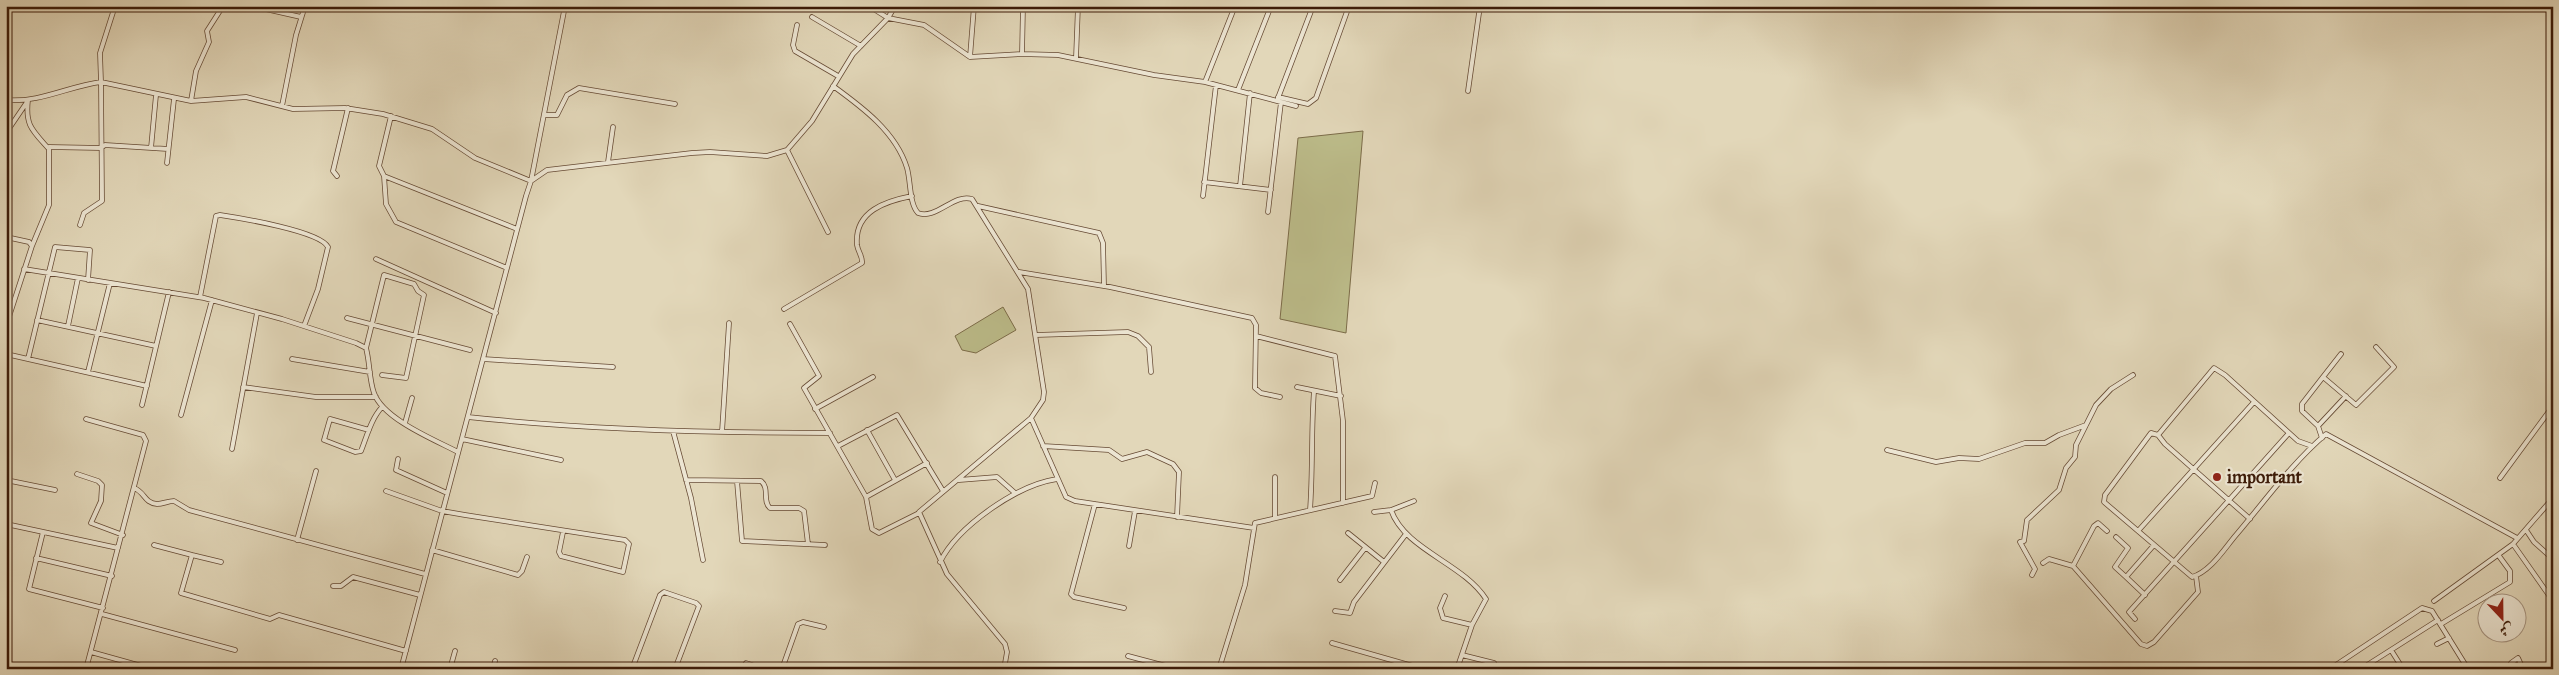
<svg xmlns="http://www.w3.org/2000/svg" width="2559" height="675" font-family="'IM FELL Great Primer',Amiri,serif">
<rect width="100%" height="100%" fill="#e2d7b9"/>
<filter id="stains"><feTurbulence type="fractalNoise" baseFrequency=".004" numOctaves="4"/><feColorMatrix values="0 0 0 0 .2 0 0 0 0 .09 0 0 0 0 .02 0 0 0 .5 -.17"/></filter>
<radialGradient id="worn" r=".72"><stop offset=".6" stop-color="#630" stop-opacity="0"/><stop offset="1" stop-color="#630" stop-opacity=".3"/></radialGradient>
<!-- green -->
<path fill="#bcbc8a" stroke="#7c6c49" d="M1363,131l-17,202 -66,-14 18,-181z
M1003,307l13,23 -40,23 -14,-3 -7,-14z"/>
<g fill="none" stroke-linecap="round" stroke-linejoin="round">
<defs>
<path id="street" d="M252,6l49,11
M869,6l19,12 7,-12
M812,17l49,29
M797,25l-4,20 2,6 43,25
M1022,54l1,-48
M970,57l4,-51
M1076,58l2,-52
M1205,82l30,-76
M833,86c29,21 63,46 74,82 4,14 2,35 11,45 18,7 36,-20 54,-14l56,90 16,103 -1,8 -12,18 35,79 9,4 179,27
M1238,90l33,-84
M1468,91l12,-85
M1278,97l30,7 8,-6 33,-92
M1278,98l35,-92
M6,100c34,3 63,-14 95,-18l-1,-29 15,-47
M28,100c-3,25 4,30 20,48
M191,101l5,-30 13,-29 -2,-11 16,-25
M282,106l14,-71 9,-29
M545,115h12l10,-20 12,-7 96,16
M391,116l-12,50 5,10 133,53
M6,133l21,-31
M151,148l5,-53
M787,150l41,82
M608,162l5,-35
M167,163l7,-64
M337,176l-4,-5 15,-63
M384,176l2,28 10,18 111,46
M1204,182l67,8
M1240,186l10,-93
M1203,196l13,-111
M978,206l121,27 4,10 1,43
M1268,212l13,-110
M80,225l4,-12 18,-12 -1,-119 90,19 55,-4 47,12 52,-1 38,6 49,15 43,29 56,23 34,-175
M6,237l23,5 3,4 -26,80
M32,246l17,-41v-58l52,1 4,-3 63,4
M376,259l120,54
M24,269l180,29 78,21 74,24 10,5c4,15 3,31 8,45 9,26 61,47 84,59
M1019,272l91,15 142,31 4,7 -1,63 6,5 19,4
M200,297l16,-81 4,-1c20,3 100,16 108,32l-10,42 -14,37
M784,309l78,-46c1,-6 -4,-11 -5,-18 -3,-34 29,-44 55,-49
M347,318l123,32
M37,320l119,26
M790,324l29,52 -15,12 62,109 6,32 7,4 40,-20
M68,326l10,-48
M1036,335l92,-3 10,4 11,11 2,25
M1256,336l79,20 8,65v82
M366,348l18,-73 30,9 4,7 6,4 -18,83 -24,-3
M6,354l141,32
M28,359l27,-112 35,3 -2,30
M292,359l78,13
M483,359l130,8
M88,372l22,-89
M2323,377l18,-23
M243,387l73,10h60
M1297,387l44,9
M142,405l27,-113
M815,409l58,-32
M181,415l31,-115
M468,417c120,13 241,16 362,16
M86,419l57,16 3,6 -60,228
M405,423l7,-25
M2318,426l28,-30
M369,430l-39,-11 -6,21 31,12 6,-1c6,-15 10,-32 21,-44
M867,430l28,50
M673,431l18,67 12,62
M722,432l7,-109
M2158,435l56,-67 11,7 73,66 14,5
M2322,438l-4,-12 -16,-15v-7l21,-27 33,28 38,-38 -18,-20
M462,439l99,21
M838,446l59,-31 46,76
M1043,446l66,4 13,9 25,-7 26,12 6,8 -2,45
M232,449l25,-136
M1887,450l49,12 23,-4 20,1 46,-16h20l14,-8 27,-10
M398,459l-2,11 51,23
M77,474l21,7 4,4 -1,16 -10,22 32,12
M1275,477v40
M2500,478l53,-72
M6,480l49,10
M686,480l75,1c9,7 1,20 9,27h29l5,3 4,33
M959,480l38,-3 18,16
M737,481l5,60 83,4
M134,488c11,4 10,15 23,16 6,0 11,-3 17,-3l15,9 236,64
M386,491l56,20 23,4 160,25 4,4 -6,28 -62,-16 -2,-4 4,-20
M866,497l61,-34
M1095,504l-24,90 3,3 50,11
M1310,510c3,-40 1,-79 4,-119
M1391,510c14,40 72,53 95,89l-14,26 -15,44
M1374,512l17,-2 23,-9
M2250,519l-85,-75 -7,-9 -7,-2 -46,62 -1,7 88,75c19,-6 32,-28 44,-42 29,-34 56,-72 90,-101l191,104
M6,524l112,24
M2526,530l8,12 19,17
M2107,531l-9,-8 -4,3 -21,40 68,78 6,2 7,-4 44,-50 -2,-16
M2138,531l116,-129
M43,532l-14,57 74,19
M1348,533l36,29
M2116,537l12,11 -13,19 11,10
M297,540l19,-69
M2513,544l40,57
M154,545l38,10 -11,38 89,26 9,-4 127,36
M1129,546l6,-35
M432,550l86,25 4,-4 5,-14
M192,555l29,7
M36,558l76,18
M940,562c18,-36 77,-77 117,-83
M2043,563l6,-4 24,7
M2032,575l3,-6 -15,-27 4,-1 3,-21 32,-30 7,-22 9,-11 1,-12 20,-40 15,-16 22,-14
M1340,580l25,-32
M333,586h8l12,-9 67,18
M2145,595l-19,-18 28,-32
M1445,596l-5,12 3,10 29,7
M2434,601l79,-57 40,-46
M1335,611l15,2 4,-11 52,-68
M102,614l133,36
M2135,619l-6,-7 160,-179
M2441,624l69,-42v-11l-11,-15
M1332,643l91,26
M2437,644l12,-6
M2391,650l12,19
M91,652l61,17
M1462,655l32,8
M1128,656l49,13
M401,669l125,-473 5,-15 16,-11 145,-17 18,-1 57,4 20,-6 25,-29 41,-67 35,-36 36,7 46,32 52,-3 36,1 96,20 51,7 91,24
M450,669l5,-18
M493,669l2,-8
M632,669l28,-74 4,-3 32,11 3,3 -24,63
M742,669l4,-6 17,6
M782,669l16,-45 5,-2 21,5
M1004,669l3,-17 -2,-8 -58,-70 -28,-62 112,-94
M1219,669l26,-84 10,-62 117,-27 3,-13
M2330,669l92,-61 10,3 36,58
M2361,669l77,-49
M2516,669l-5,-6 7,-5 5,11"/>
</defs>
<!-- street casing -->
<use href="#street" stroke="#664a34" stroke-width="5.5"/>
<!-- street -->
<use href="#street" stroke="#ece5d2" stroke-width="4"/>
</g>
<!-- markers -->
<circle fill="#8f2418" stroke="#ece5d2" stroke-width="2" cx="2217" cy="477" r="5"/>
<g text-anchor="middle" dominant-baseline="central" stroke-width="4.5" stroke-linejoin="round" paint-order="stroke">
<!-- poi labels -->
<g font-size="18" font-weight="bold" fill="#3c1b08" stroke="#ece5d2" text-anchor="start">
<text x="2227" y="477">important</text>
</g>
</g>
<!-- margin -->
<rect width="2559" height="675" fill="none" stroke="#e2d7b9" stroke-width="25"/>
<rect x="8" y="8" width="2544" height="660" fill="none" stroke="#3c1b08" stroke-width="2.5"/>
<rect x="12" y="12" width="2534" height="650" fill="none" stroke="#3c1b08"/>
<!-- north arrow -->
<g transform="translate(2502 618) rotate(158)"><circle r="24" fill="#ece5d2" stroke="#a69481"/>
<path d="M0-4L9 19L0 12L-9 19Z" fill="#8f2418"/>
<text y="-8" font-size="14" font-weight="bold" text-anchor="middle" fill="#3c1b08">ش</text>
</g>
<rect width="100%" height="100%" filter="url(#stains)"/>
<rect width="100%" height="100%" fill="url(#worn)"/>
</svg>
